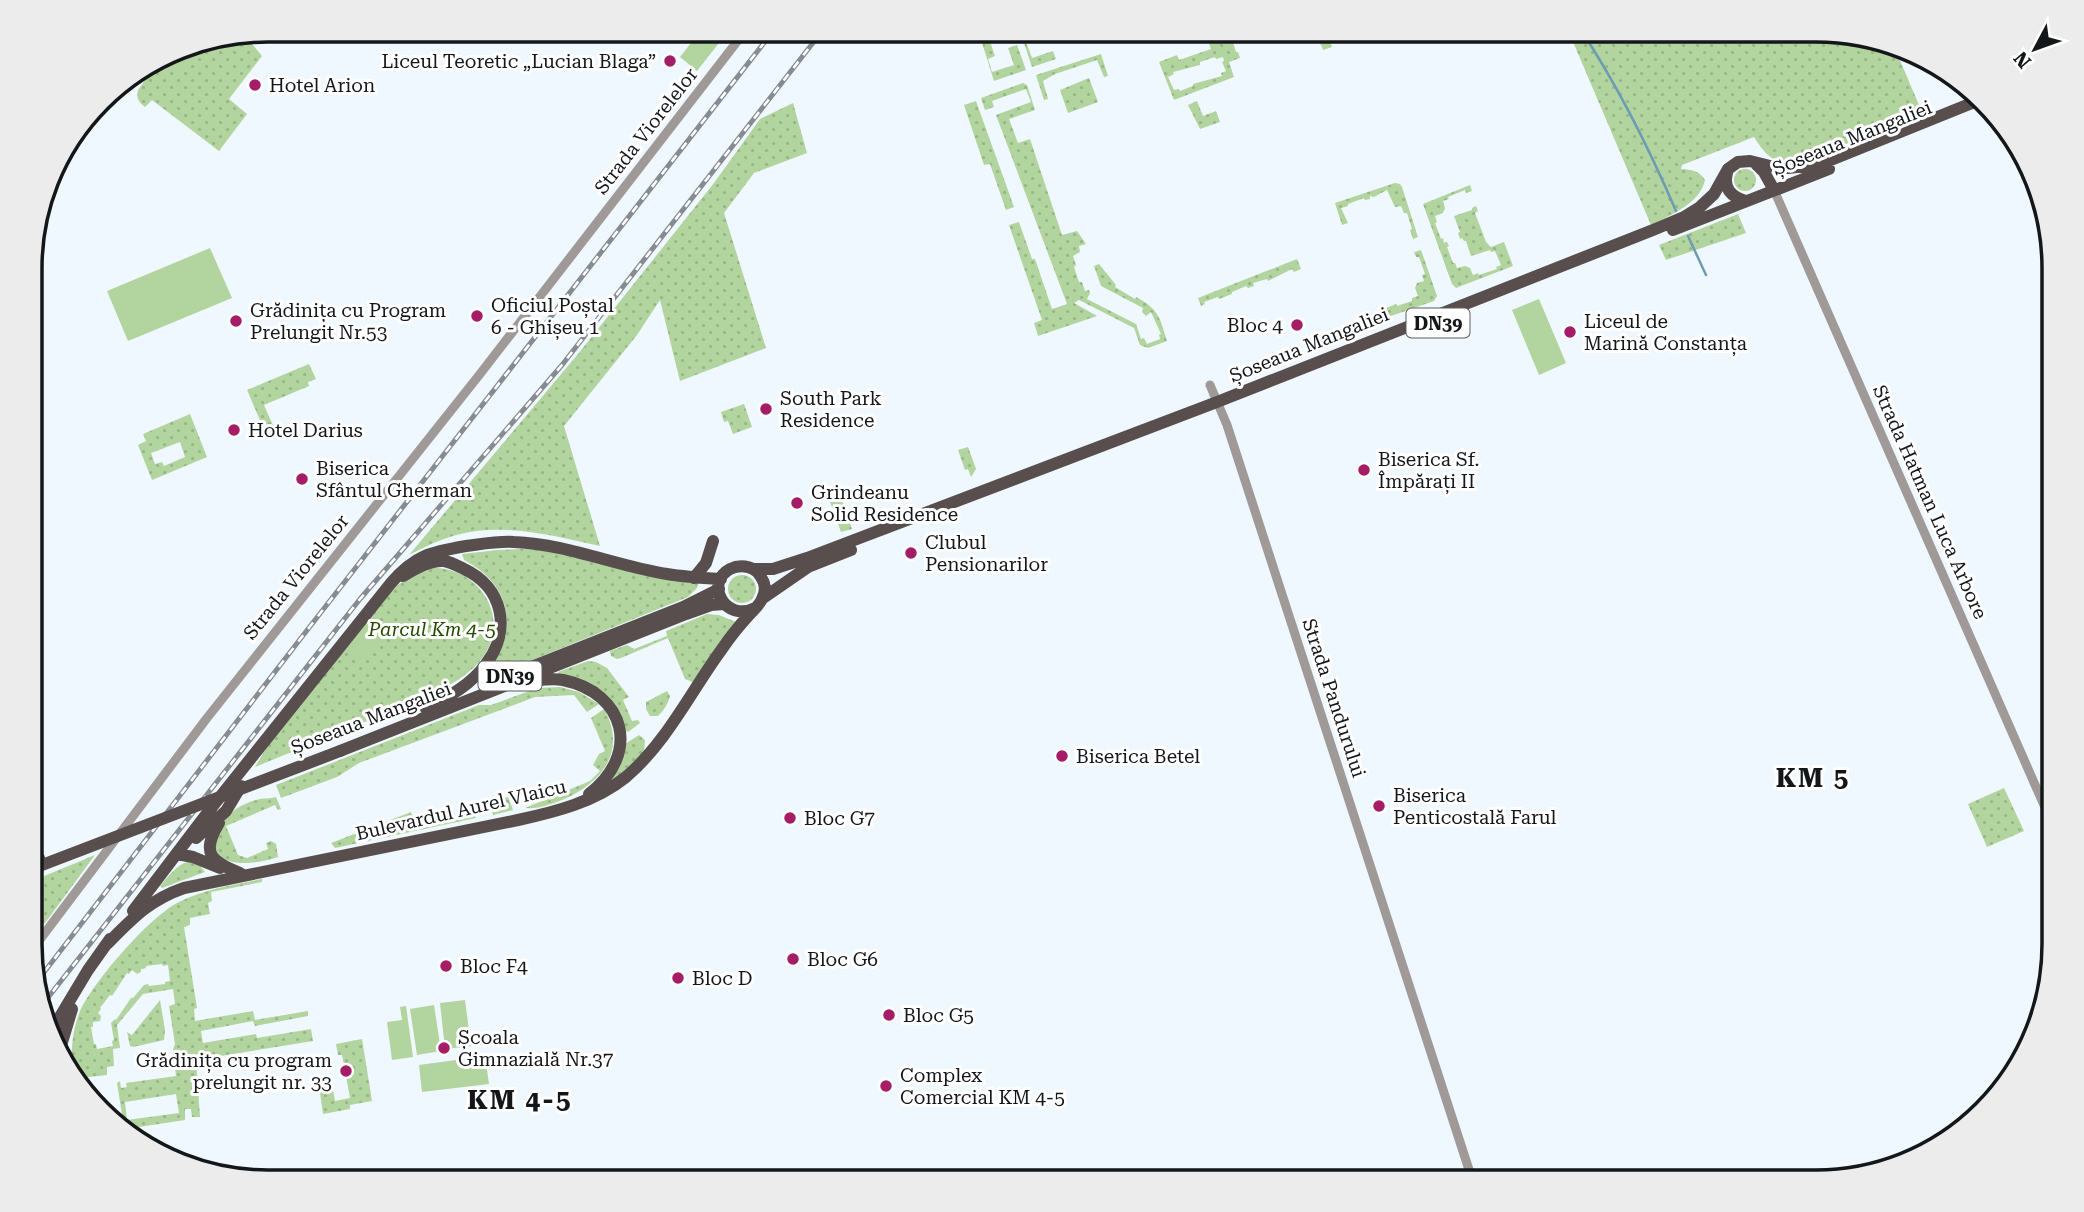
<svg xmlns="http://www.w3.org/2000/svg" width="2084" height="1212" font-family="'Roboto Serif',serif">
<defs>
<pattern id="green-dots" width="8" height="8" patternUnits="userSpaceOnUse" patternTransform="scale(1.75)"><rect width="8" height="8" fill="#b2d49e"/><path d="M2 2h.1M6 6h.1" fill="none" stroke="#98b588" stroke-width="1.8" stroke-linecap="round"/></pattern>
</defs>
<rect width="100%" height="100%" fill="#f0f8ff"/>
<!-- green -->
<path fill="url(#green-dots)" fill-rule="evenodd" d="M978,30h8l9,26 -7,3 4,13 22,-7 -6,-17 9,-3 9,25 -32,11z
M1315,30h11l6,17 -9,3z
M1568,30h249l79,21 26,61 -110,47c-30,9 -42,4 -58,-22l-72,28 -1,4c11,1 18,1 24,11 -5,24 -35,35 -54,45z
M1231,31l2,4 -2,1 5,16h2l2,6 -11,4 5,15 -60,23 -15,-38 18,-7 2,5 32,-11 -3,-8 9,-3 -1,-3 4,-1 1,2zM1215,57l1,2 7,-2 1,4 -2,1 4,9 -5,2 1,3 -29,8v2l-13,5 -1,-2 -5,1 -6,-13 6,-3 -1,-2 27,-7v-3z
M244,34l18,22 -33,43 18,15 -28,37 -67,-51 -7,7c-6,-5 -9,-8 -7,-17l23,-32 16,-10z
M1026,42l6,16 21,-7 3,8 -24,8 -8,-24z
M1101,54l7,22 -4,1 -7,-17 -42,14 -12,7 5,18 -4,1 -8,-25z
M1089,78l9,24 -30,11 -8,-23z
M123,81l-77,110 8,-29 56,-73z
M1023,83l4,2 8,25 -26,9 9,24 12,-4 32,96 15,-4 9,13 -7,2 1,6 -7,4 3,9 -2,2 5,15h3l3,9 4,-1 1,3 -3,6 49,25 5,15 3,-1 3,6 13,-5 -1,-4 2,-1 -10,-22 -5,4 -4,-4 1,-4 -42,-22 -7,-20 5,-2 17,21 -1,2 20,12 1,-2c23,12 24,21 31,44l-19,7 -8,-3 -6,-17 -55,-28 -5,3 23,13 -59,20 -4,-13 8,-3 -33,-95 10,-3 13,37h3l17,50 15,-5 -71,-189 35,-13 -5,-13 -34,12 2,6 -9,3 -4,-12z
M976,101l38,106 -8,3 -16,-46 -6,1 -20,-60z
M1197,101l6,15 13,-5 4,11 -20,7 -12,-24z
M793,103l14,50 -53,20 -30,40 42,135 -86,33 -20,-81 -23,35 -73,91 36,120c-40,-9 -83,-20 -124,-15 -24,3 -46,13 -67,24l169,-201 136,-171 46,-64z
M1734 180a11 11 0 1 1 22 0a11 11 0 1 1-22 0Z
M1395,183l5,1 2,3 16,50 -5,2 -3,-9 2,-1 -5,-16h-3l-3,-7 -6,1 -8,-17 -13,7 -4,-1v3l-5,1 -1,-2 -16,6v2l-7,2 7,15 -6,2 -7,-22z
M1470,185l2,6 -6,2 -1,-3 -17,7 1,2 -6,2 2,7 -2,5 -8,3 2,6 -2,1 6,16 2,-1 1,5 3,-1 2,4 -2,1 6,16h2l2,5 8,-2 5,2 3,7 5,-2 1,2 18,-6 -1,-2 5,-2 -6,-14 -4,1 -1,-2 -19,6 -5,-15h-2l-2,-3 -2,1 -2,-6 2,-1 -6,-16 18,-6v-2l4,-2 2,5 -3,2 11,29 5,5 13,-5 9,24 -57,22 -4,-4 -29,-80z
M1738,214l8,19 -80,27 -7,-15z
M1421,250l16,46 -3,5 -66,23 -4,-9 6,-2 1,1 25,-10 1,2 15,-5v-3l6,-2 -3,-8 2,-5 7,-2 -2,-6 3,-1 -6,-17h-3l-2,-5z
M1297,259l4,10 -7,3 -2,-3 -24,12 -1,-2 -14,4 1,3 -6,2 -2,-2 -14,6v2l-13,5 -1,-2 -14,5 1,2 -4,2 -3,-8z
M309,364l7,15 -8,3 1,4 -45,19 10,23 -9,4 -18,-42z
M744,404l8,23 -19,7 -5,-13 -4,1 -3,-10z
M190,414l17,43 -55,23 -14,-35 8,-4 -3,-7zM180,442l5,15 -21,9 -2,-4 -7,2 -4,-11z
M968,447l8,22 -5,8 -3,-8 -3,1 -7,-20z
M840,495l12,34 -11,3 -12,-33z
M523,549l22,1 153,33 -1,5 -9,9 -208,84c40,-42 36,-94 -16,-121l-2,-6 36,-4z
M434,568c46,0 77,50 49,89 -13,18 -34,29 -53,38l-175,72 22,-37 115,-141 19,-13z
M728 589a14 14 0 1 1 28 0a14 14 0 1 1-28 0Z
M707,614l12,1 17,7 -41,61 -10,-4 -17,-41 -47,20 -4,1 -6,-3 -1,-5 17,-6 7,4 33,-13 -1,-5z
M588,661l8,1 11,6 22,29 -6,3 9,21 6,-1 2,3 -12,9 -3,-2c-13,-37 -28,-48 -67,-55v-3z
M560,687l19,5 20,12 -12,8 -13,-17 -39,2 -176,66 -22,14 -56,21 -5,-13 203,-80h12l47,-17z
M667,691l3,5c-2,8 -6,14 -12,20h-8l-4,-7v-7z
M604,709c24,42 -3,75 -42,91 -14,5 -22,9 -37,8l65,-27 10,-10 -7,-6 6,-11 6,-3 -14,-33z
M639,735l6,5 -1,14 -30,27 -3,-3 14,-34z
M2004,788l20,43 -37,16 -19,-43z
M493,795l2,6 13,-4 5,13 -20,5 -4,-12z
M276,797l5,12 -3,1 -3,-5 -49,21 12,29 9,3 21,-9 -2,-6 5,-2 5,3 2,13c-17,6 -47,11 -62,-3 -3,-29 16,-49 44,-55 5,-1 10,0 16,-2z
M473,810l3,8 -141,30 -4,-5 80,-31 7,18z
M95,855l-50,68 -13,7v-49z
M192,861l6,2 7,9 -43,16 -2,-2c10,-11 17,-23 32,-25z
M262,879v3l-51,10 1,9 -4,2 2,11 -20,4v7l-6,2 13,81 -3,1 1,12 58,-10 2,9 53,-9v5l-53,10 -2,-5 -52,10 2,12 53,-9 1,4 54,-9 2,12 -117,19 4,57h-8l-1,-8h-6v11l-59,9 -2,-2 -7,-44 3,-2 1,7 6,-1 -1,-4 50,-7 -3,-26 2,-6 -6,-38 6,-2 -2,-15 -30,5 -26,31 3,23 -7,1 1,17 -7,1v8l-28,3 -4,3 -3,-3c-1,-21 -1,-44 7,-64 10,-28 72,-99 100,-112 26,-13 54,-17 83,-23zM162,964l1,2 5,-1 2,16 -5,1v2l-16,2 -1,-2 -4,1 -11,13h-2l-15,22 -1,-1 -4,4 3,17 -2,1 1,5 -16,3 -1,-5h-2l-3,-17h2v-5l7,-1 1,-5 -3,-3 3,-4 -1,-1 10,-13 2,1 15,-23 2,1 3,-4 5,4 4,-2v-3l5,-1v-2zM176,1094l3,19 -52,7 -2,-18z
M160,1000l5,30 -1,10 -31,7 -3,-1 -3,-14 5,3z
M362,1039l10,62 -22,4v4l-27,5 -4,-28 13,-2 3,17 15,-3 -8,-43h-4l-2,-11z"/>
<!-- pitch -->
<path fill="#b2d49e" d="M701,30l18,13 -22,28 -17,-14z
M207,42l-27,34 -15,-13 12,-15z
M210,248l22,50 -104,43 -21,-50z
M1539,299l27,64 -27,12 -27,-65z
M372,623l13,11 -23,29 -14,-11z
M465,1000l6,46 -26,3 -5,-46z
M434,1005l7,46 -24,4 -7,-46z
M406,1006l7,51 -21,3 -5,-38 15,-2 -2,-13z
M485,1056l4,28 -67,8 -3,-27z"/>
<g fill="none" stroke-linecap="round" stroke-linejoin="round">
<!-- stream -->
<path stroke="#6c9cb5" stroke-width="2.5" d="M1581,30c38,58 68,118 95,181
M1688,236l18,39"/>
<!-- minor -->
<path stroke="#9f9998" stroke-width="9" d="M1774,190l280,638
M1210,385l17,40 246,757
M32,950l175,-232 273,-344 266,-344"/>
<!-- major -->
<path stroke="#584e4d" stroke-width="12" d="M1756,164l8,8 10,18
M1727,173c-4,15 4,24 19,28
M1673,230l156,-61
M753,569h20l34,-11 410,-156 436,-172 31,-13 16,-10 14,-13 14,-25 10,-7 12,-1 20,5 18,2 33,-4 156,-63
M403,576c12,-7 27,-16 41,-15 7,1 14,5 20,8 39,18 48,61 22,95 -15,21 -38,33 -60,45
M694,578l12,-15 7,-22
M763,598l45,-31 43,-17
M531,667l152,-60 36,-18
M530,681c11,-1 22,-3 33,-1 63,13 78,74 26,114
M340,751l346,-137 25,-9 13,-1
M219,823c-18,30 -9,38 21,50
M196,838l30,-27 15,-25
M177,854l16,3 27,11
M32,861l7,-3
M133,911l79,-104 179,-224c24,-28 40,-31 75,-37 16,-2 32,-5 48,-4 53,2 102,24 153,32 18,3 36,4 54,5
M107,944c25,-25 42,-44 77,-56l334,-68c37,-8 77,-18 108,-43 41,-35 65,-86 96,-128 8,-12 17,-23 27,-34 4,-5 10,-9 13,-16 3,-6 4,-14 0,-20 -5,-12 -20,-16 -32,-10 -26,14 -5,54 25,39
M52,1030l36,-60 22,-31
M60,1049l12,-40"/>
<defs>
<path id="rail" d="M35,984l273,-355 466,-599
M43,1004l317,-405 202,-234 261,-335"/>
</defs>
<!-- rail casing -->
<use href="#rail" stroke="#868c91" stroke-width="5"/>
<!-- rail -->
<use href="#rail" stroke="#fff" stroke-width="2.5" stroke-dasharray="8" stroke-linecap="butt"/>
<!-- major-bridge -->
<path stroke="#584e4d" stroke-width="12" d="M42,865l298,-114"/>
</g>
<!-- markers -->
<g fill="#a51d66" stroke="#fff" stroke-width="2.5">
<circle cx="670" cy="61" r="7"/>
<circle cx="255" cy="85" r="7"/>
<circle cx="477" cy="316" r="7"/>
<circle cx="236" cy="321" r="7"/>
<circle cx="1297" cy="325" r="7"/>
<circle cx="1570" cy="332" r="7"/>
<circle cx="766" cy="409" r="7"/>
<circle cx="234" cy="430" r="7"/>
<circle cx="1364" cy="470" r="7"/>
<circle cx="302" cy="479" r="7"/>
<circle cx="797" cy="503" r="7"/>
<circle cx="911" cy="553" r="7"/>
<circle cx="1062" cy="756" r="7"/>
<circle cx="1379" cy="806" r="7"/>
<circle cx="790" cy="818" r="7"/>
<circle cx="793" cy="959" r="7"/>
<circle cx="446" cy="966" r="7"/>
<circle cx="678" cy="978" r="7"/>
<circle cx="889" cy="1015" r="7"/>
<circle cx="444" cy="1048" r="7"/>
<circle cx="346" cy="1071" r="7"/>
<circle cx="886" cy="1086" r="7"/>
</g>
<g text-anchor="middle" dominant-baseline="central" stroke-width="6" stroke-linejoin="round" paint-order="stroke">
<!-- shield labels -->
<g fill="#fff" stroke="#5a5d5f" stroke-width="2">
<rect x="1406.5" y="308.5" width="63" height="29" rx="5"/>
<rect x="478.5" y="661.5" width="63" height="29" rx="5"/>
</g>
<g font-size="18" font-weight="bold" fill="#14171a">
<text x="1438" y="323">DN39</text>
<text x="510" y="676">DN39</text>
</g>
<!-- poi labels -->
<g font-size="19" fill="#14171a" stroke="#fff" text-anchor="start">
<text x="656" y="61" text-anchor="end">Liceul Teoretic „Lucian Blaga”</text>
<text x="269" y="85">Hotel Arion</text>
<text x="491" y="305">Oficiul Poștal<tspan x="491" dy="22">6 - Ghișeu 1</tspan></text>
<text x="250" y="310">Grădinița cu Program<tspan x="250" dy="22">Prelungit Nr.53</tspan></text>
<text x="1584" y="321">Liceul de<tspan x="1584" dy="22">Marină Constanța</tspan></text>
<text x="1283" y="325" text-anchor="end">Bloc 4</text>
<text x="780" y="398">South Park<tspan x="780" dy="22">Residence</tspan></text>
<text x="248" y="430">Hotel Darius</text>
<text x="1378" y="459">Biserica Sf.<tspan x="1378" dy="22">Împărați II</tspan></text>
<text x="316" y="468">Biserica<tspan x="316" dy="22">Sfântul Gherman</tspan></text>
<text x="811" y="492">Grindeanu<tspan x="811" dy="22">Solid Residence</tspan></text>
<text x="925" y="542">Clubul<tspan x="925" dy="22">Pensionarilor</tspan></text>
<text x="1076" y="756">Biserica Betel</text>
<text x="1393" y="795">Biserica<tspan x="1393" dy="22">Penticostală Farul</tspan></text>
<text x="804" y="818">Bloc G7</text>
<text x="807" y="959">Bloc G6</text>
<text x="460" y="966">Bloc F4</text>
<text x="692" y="978">Bloc D</text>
<text x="903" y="1015">Bloc G5</text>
<text x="458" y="1037">Școala<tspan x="458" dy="22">Gimnazială Nr.37</tspan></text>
<text x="332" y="1060" text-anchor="end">Grădinița cu program<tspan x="332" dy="22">prelungit nr. 33</tspan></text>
<text x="900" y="1075">Complex<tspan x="900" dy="22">Comercial KM 4-5</tspan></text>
</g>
<!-- street labels -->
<g font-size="19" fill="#14171a" stroke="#fff">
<text transform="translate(646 131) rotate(-52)">Strada Viorelelor</text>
<text transform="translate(1852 138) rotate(-22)">Șoseaua Mangaliei</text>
<text transform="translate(1309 345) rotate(-22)">Șoseaua Mangaliei</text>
<text transform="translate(1930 502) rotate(66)">Strada Hatman Luca Arbore</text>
<text transform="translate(296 577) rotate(-51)">Strada Viorelelor</text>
<text transform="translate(1334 698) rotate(72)">Strada Pandurului</text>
<text transform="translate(371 718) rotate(-21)">Șoseaua Mangaliei</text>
<text transform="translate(461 810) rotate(-13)">Bulevardul Aurel Vlaicu</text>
</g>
<!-- park labels -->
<g font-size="19" font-style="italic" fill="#254b00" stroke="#fff">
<text x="432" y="629">Parcul Km 4-5</text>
</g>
<!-- district labels -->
<g font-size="26" font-weight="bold" letter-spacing="2" fill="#14171a" stroke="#fff">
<text x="1813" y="778">KM 5</text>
<text x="520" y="1100">KM 4-5</text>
</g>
</g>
<!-- crop -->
<path d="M0 0H2084V1212H0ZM268 42H1816A226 226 0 0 1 2042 268V944A226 226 0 0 1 1816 1170H268A226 226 0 0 1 42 944V268A226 226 0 0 1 268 42Z" fill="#ececed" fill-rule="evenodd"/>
<path fill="none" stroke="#14171a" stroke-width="3.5" d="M268 42H1816A226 226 0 0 1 2042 268V944A226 226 0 0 1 1816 1170H268A226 226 0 0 1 42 944V268A226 226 0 0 1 268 42Z"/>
<!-- north arrow -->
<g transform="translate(2035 49) rotate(229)" stroke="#ffffff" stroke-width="5" paint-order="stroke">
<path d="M0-5L12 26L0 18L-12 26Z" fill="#14171a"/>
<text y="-10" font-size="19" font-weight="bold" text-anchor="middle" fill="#14171a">N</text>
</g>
</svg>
